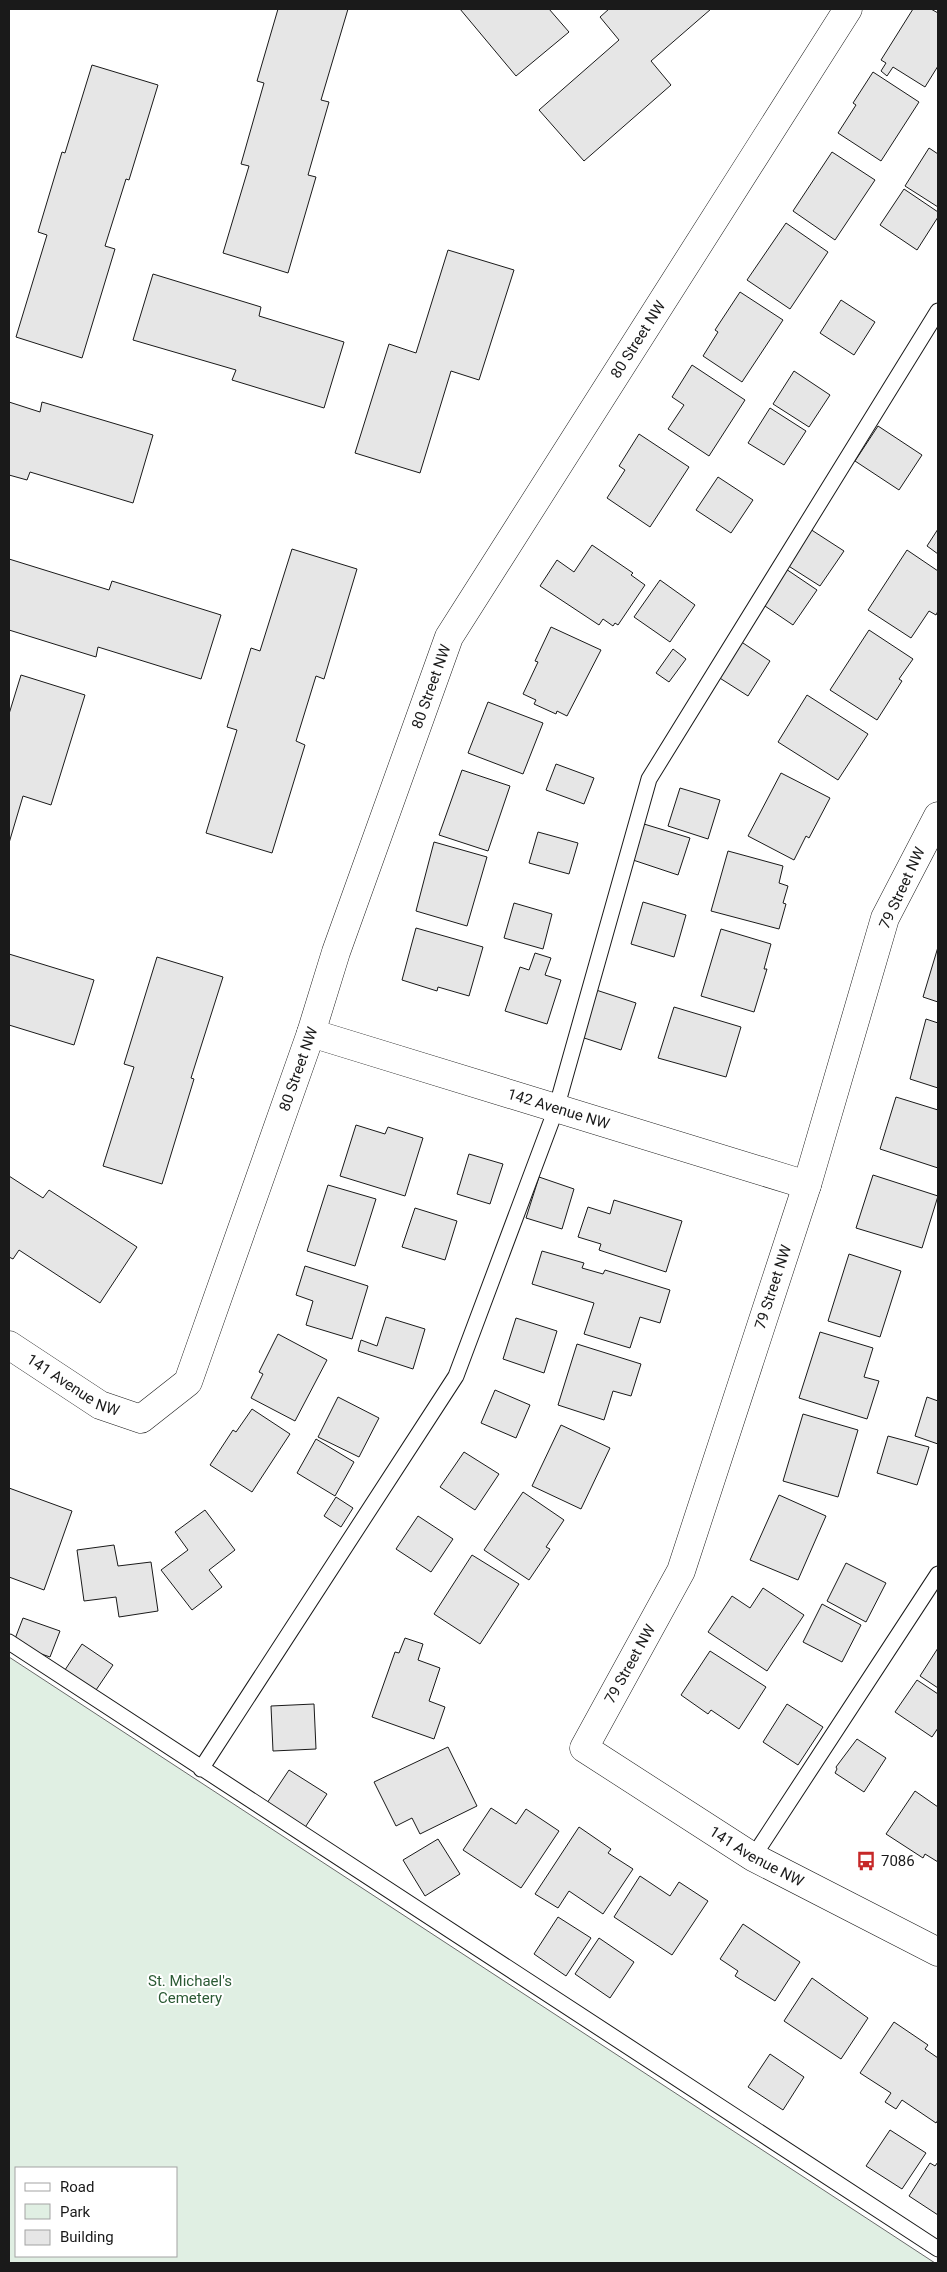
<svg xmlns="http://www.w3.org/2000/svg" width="947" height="2272" font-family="Roboto,sans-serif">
<rect width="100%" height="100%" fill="#fff"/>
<!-- green -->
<path fill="#e0efe3" stroke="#6a6a6a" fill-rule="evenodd" d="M9,1657l926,606h-926zM16,2168h160v88h-160z"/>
<!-- building -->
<path fill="#e6e6e6" stroke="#1a1a1a" d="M278,9h70l-27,91 8,2 -21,73 8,2 -28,96 -65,-20 26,-87 -8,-2 23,-81 -7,-2z
M460,9h89l20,23 -53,44z
M609,9h102l-60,52 20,24 -87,76 -45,-51 80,-70 -19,-23z
M913,9h18l7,4v53l-13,21 -32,-20 -6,9 -6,-5 5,-8 -5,-3z
M92,65l66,20 -29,95 -3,-1 -21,67 10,3 -33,109 -66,-21 31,-102 -9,-3 24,-80 3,1z
M873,72l46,30 -38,59 -43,-28 18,-28 -3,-2z
M929,148l9,6v53l-33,-21z
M832,152l43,28 -40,60 -42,-29z
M904,189l34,23v5l-21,33 -37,-25z
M786,223l42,29 -38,57 -43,-29z
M448,250l66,20 -35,110 -28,-9 -31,102 -65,-20 34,-109 27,9z
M153,274l108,33 -2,9 85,26 -20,66 -92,-28 4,-10 -103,-30z
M740,292l43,28 -41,62 -39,-26 15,-24 -3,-2z
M841,300l34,22 -21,33 -34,-22z
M692,365l53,35 -36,56 -41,-27 16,-24 -12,-8z
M794,371l36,24 -21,32 -36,-23z
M9,402l31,10 2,-10 111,33 -20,68 -103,-31 -3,8 -18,-5z
M770,408l36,23 -22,34 -36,-22z
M878,426l44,29 -23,35 -44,-29z
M639,434l50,33 -39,60 -43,-29 18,-28 -6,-4z
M718,477l35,23 -22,33 -35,-23z
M810,529l34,22 -24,35 -33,-21z
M938,529v25l-11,-8z
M592,545l41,28 -2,2 14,10 -27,40 -3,-2 -2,3 -10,-7 -4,6 -59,-39 17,-26 17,12z
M292,549l65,20 -33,110 -8,-3 -20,65 9,4 -33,108 -66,-20 31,-103 -10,-3 24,-79 9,3z
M907,550l31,21v40l-2,4 -7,-4 -18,27 -43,-28z
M9,559l100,31 3,-9 109,34 -20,64 -103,-32 -2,10 -87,-27z
M783,567l34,23 -24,35 -34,-23z
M660,580l35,25 -25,37 -36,-25z
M551,627l50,23 -34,66 -10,-5 -1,3 -22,-10 2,-4 -13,-6 15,-32 -3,-1z
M869,630l44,29 -14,20 3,2 -25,39 -47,-30z
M737,639l33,22 -22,35 -33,-21z
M673,649l13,10 -17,23 -13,-9z
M21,675l64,20 -34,110 -28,-9 -14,47v-129z
M807,695l61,39 -30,46 -60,-38z
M488,702l55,21 -20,51 -55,-21z
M556,764l38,14 -10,26 -38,-14z
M462,770l48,16 -22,65 -49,-16z
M781,773l49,25 -21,40 -3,-2 -12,24 -46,-24z
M680,788l40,12 -12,39 -40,-13z
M644,824l46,14 -12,37 -45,-15z
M538,832l40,11 -9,31 -40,-11z
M434,842l53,15 -20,69 -51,-15z
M728,851l55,15 -4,17 9,3 -5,17 3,1 -7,25 -68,-18z
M643,902l43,13 -12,42 -43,-13z
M514,903l38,11 -9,35 -39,-11z
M416,928l67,19 -14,49 -31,-9 -1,4 -35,-11z
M721,929l50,15 -7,25h3l-13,43 -53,-16z
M938,947v55l-15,-5z
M535,953l16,5 -6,17 16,5 -14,44 -42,-13 15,-44 9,3z
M9,954l85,26 -20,65 -65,-20z
M157,957l66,20 -32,101 3,1 -32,105 -59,-18 31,-99 -10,-3z
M593,989l43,14 -15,47 -43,-14z
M674,1007l67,20 -15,50 -68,-19z
M926,1019l12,4v65l-28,-9z
M896,1097l42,13v58l-58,-19z
M356,1125l29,9 3,-7 35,11 -18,58 -65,-20z
M469,1154l34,10 -13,40 -33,-10z
M873,1175l65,21 -16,52 -66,-20z
M9,1176l34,22 6,-8 88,57 -37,56 -81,-53 -6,9 -4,-2z
M539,1177l35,12 -12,40 -36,-11z
M328,1185l48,14 -21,67 -48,-15z
M614,1200l68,21 -16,51 -67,-22 2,-6 -23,-7 10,-30 22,7z
M415,1208l42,13 -12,39 -43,-13z
M542,1251l42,12 -2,5 21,6 2,-4 65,20 -10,33 -20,-6 -10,31 -46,-14 10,-31 -62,-19z
M849,1254l52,17 -21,66 -52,-16z
M305,1266l63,20 -16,53 -46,-14 7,-24 -17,-6z
M386,1317l39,12 -12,40 -55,-18 3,-11 16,6z
M516,1318l41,13 -13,42 -41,-14z
M820,1332l53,16 -9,29 15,4 -12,38 -68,-21z
M278,1334l49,26 -32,61 -44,-23 12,-24 -4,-2z
M577,1344l64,20 -10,32 -18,-5 -9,29 -46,-15z
M495,1390l35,15 -14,33 -35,-15z
M338,1397l41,21 -20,39 -41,-20z
M927,1397l11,4v43l-23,-8z
M252,1409l38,25 -38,58 -42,-27 23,-35 3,2z
M803,1414l55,16 -20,67 -55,-16z
M561,1425l49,23 -29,61 -49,-23z
M888,1436l41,11 -12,38 -40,-12z
M316,1439l38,23 -19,34 -38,-23z
M464,1452l35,22 -24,36 -35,-23z
M9,1488l63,23 -28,79 -35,-13z
M523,1492l41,28 -18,27 4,2 -21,31 -45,-30z
M779,1495l47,21 -28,64 -48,-20z
M336,1497l17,11 -12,19 -17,-11z
M205,1510l30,40 -26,20 13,17 -30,23 -31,-40 27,-20 -13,-18z
M418,1516l35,23 -22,33 -35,-23z
M114,1545l4,21 33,-4 7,49 -39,6 -3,-20 -32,4 -7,-51z
M472,1555l47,29 -39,60 -46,-30z
M846,1563l40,20 -20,39 -39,-21z
M763,1588l41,27 -37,56 -59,-39 24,-36 18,12z
M822,1604l39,21 -19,37 -39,-20z
M23,1618l37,13 -10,26 -37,-13z
M405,1638l18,6 -5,16 22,8 -11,33 16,6 -11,32 -62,-22 23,-65 4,1z
M82,1644l31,21 -19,28 -31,-20z
M938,1648v40l-18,-12z
M710,1651l56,36 -27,42 -28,-19 -3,4 -27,-19z
M917,1680l21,14v34l-6,9 -37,-25z
M314,1704l2,45 -43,2 -2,-45z
M787,1704l36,23 -25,38 -35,-23z
M857,1739l29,19 -22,34 -29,-19 2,-4 -1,-2z
M448,1747l29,59 -57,28 -8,-16 -16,8 -22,-44z
M289,1770l38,24 -25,38 -37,-26z
M915,1791l23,16v55l-13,-8 -2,4 -37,-24z
M491,1808l25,16 10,-15 33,22 -38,57 -58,-38z
M579,1827l32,22 -3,4 25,16 -30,45 -34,-23 -11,17 -23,-14z
M438,1839l22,35 -35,22 -22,-36z
M640,1876l30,20 9,-14 29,19 -36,54 -58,-38z
M558,1917l33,21 -25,38 -32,-22z
M743,1924l57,38 -25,39 -40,-25 3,-5 -18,-12z
M599,1938l35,24 -24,36 -35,-24z
M812,1978l56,40 -27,41 -57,-38z
M894,2022l34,23 -3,4 13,9v62l-2,3 -34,-23 -6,9 -11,-7 6,-9 -31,-20z
M770,2054l34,23 -21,33 -35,-23z
M890,2130l36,23 -24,36 -36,-23z
M938,2162v53l-29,-19 21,-33 5,3z"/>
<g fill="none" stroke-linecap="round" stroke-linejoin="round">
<defs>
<path id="lane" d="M9,1642l929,607
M201,1769l255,-393 100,-267 93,-330 289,-468
M753,1857l185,-283"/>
<g id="street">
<path id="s1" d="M311,1033l496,152"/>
<path id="s2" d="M9,1345l91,60 41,14 47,-37 123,-349 25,-81 113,-315 399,-628"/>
</g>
<g id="secondary">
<path id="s3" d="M938,816l-53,102 -78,267 -126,386 -97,177 169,109 185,95"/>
</g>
</defs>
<!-- lane casing -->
<use href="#lane" stroke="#1a1a1a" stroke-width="17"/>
<!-- street casing -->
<use href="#street" stroke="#1a1a1a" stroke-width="29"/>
<!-- secondary casing -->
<use href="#secondary" stroke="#1a1a1a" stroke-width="29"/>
<!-- lane -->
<use href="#lane" stroke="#fff" stroke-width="15"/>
<!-- street -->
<use href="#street" stroke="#fff" stroke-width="28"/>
<!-- secondary -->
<use href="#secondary" stroke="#fff" stroke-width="28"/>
</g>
<!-- icons -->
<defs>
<symbol id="bus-bare" viewBox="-9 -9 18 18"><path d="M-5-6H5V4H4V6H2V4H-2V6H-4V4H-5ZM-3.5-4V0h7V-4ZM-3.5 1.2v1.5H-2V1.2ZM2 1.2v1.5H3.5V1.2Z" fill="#c62828" stroke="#fff" stroke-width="2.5" paint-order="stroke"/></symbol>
</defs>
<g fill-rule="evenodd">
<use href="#bus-bare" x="852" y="1847" width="28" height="28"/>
</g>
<g text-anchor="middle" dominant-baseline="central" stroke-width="4" stroke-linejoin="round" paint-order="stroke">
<!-- street labels -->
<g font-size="15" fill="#1a1a1a" stroke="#fff">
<text stroke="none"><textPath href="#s2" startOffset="1354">80 Street NW</textPath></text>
<text stroke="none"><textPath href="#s2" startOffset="949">80 Street NW</textPath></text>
<text transform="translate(902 888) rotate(-65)">79 Street NW</text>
<text stroke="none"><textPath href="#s2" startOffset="544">80 Street NW</textPath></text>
<text stroke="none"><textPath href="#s1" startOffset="259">142 Avenue NW</textPath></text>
<text transform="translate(773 1287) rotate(-72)">79 Street NW</text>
<text stroke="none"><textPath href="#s2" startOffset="76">141 Avenue NW</textPath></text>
<text transform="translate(630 1664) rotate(-61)">79 Street NW</text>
<text stroke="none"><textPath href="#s3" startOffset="1205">141 Avenue NW</textPath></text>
</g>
<!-- poi labels -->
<g font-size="15" fill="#1a1a1a" stroke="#fff" text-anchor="start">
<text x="881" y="1861">7086</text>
</g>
<!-- park labels -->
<g font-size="15" fill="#2b5a34" stroke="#fff">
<text x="190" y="1981">St. Michael's<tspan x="190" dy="17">Cemetery</tspan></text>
</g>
</g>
<!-- border -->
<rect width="947" height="2272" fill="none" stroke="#1a1a1a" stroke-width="20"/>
<!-- legend -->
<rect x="15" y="2167" width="162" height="90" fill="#ffffff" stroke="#a3a3a3"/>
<rect x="25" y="2183" width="25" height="8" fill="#ffffff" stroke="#a3a3a3"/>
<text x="60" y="2192" font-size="15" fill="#1a1a1a">Road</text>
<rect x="25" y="2204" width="25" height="15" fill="#e0efe3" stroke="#a3a3a3"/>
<text x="60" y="2217" font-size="15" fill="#1a1a1a">Park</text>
<rect x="25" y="2230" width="25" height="15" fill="#e6e6e6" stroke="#a3a3a3"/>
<text x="60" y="2242" font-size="15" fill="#1a1a1a">Building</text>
</svg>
